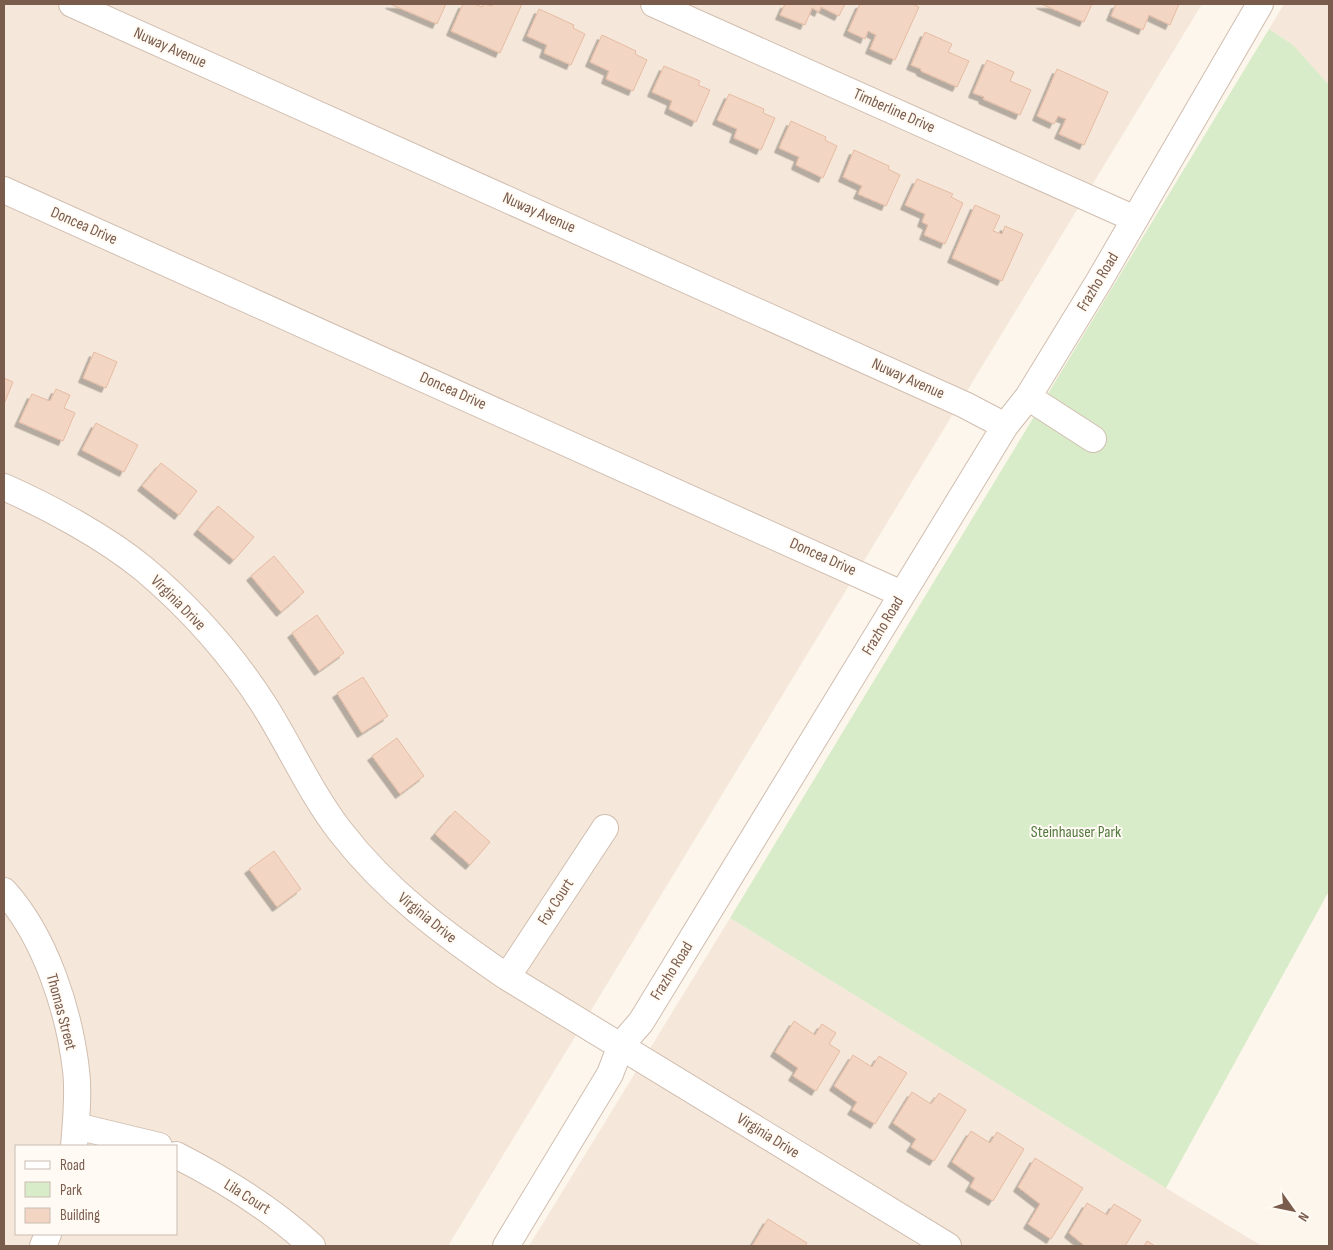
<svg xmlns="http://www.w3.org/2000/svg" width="1333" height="1250" font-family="'Sofia Sans Condensed',sans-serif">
<defs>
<filter id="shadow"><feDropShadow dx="-4.5" dy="4.5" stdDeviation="0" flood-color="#0004"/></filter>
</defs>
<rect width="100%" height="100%" fill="#fdf6ec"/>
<!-- residential -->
<path fill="#f5e8da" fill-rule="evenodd" d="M4,4h1198l-754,1242h-444zM16,1146h160v88h-160z
M1284,4h45v85l-37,-45 -23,-15z
M730,918l436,270 96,58h-733z"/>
<!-- green -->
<path fill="#d8ecc9" d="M1269,29l23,15 37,41v806l-163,297 -436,-270z"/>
<!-- building -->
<path fill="#f3d5c3" stroke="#e6bba3" filter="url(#shadow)" d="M390,4h56l-9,20z
M463,4h11l8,3 2,-3 8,2 1,-2h29l-22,49 -49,-22z
M785,4h60l-6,12 -18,-9 -2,5 -7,-4 -7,17 -25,-10z
M860,4h52l7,3 -24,53 -25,-11 6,-14 -8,-4 -3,8 -17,-8z
M1041,4h51l-8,18z
M1116,4h63l-9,21 -21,-10 -6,15 -32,-14z
M539,9l35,16 -1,3 12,6 -14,31 -27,-12 3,-8 -20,-9z
M925,32l27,12 -4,8 21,9 -12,26 -36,-16v-2l-10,-4z
M602,35l34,16 -1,3 12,6 -14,31 -27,-12 3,-8 -19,-9z
M987,60l27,12 -4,9 21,9 -11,25 -37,-16 1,-2 -11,-4z
M664,66l36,15 -2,4 12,5 -14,32 -27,-13 3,-8 -20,-9z
M1057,69l51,23 -24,53 -25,-11 7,-15 -8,-3 -4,8 -17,-8z
M729,94l35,15 -1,4 12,5 -14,32 -27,-12 3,-9 -20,-9z
M791,121l35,16 -1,3 12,6 -14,32 -27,-13 3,-8 -20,-9z
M854,150l35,16 -1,3 12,6 -14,31 -28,-12 4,-8 -19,-9z
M917,179l36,15 -2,3 12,6 -18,41 -21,-9 4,-10 -6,-3 3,-8 -20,-9z
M975,205l25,11 -7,15 9,3 3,-8 18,8 -21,47 -50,-23z
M94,352l23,10 -11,26 -23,-10z
M4,378l9,4 -9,22z
M56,389l14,6 -6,13 11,5 -12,28 -44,-19 13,-28 18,7z
M96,423l42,22 -14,27 -42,-22z
M161,463l36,28 -18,24 -37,-29z
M218,506l36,31 -20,23 -36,-30z
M274,556l30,36 -23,20 -30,-36z
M317,615l27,38 -25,18 -27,-38z
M363,677l25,39 -26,17 -25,-40z
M397,738l27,38 -24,18 -28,-38z
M455,811l35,31 -20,23 -35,-31z
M274,851l27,38 -24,18 -28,-38z
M794,1021l21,14 7,-11 14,9 -7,11 11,7 -24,40 -23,-15 5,-8 -23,-16z
M853,1055l19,12 7,-11 28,17 -32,51 -23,-14 5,-8 -23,-16z
M912,1092l19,12 8,-11 27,17 -32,51 -23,-14 5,-8 -23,-16z
M971,1131l19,12 7,-11 27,17 -31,52 -23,-14 5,-9 -23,-16z
M1035,1158l48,30 -32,51 -23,-15 12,-20 -22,-17z
M1087,1203l20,12 7,-11 27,16 -16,26h-40l-16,-13z
M768,1219l39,24 -2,3h-53z
M1147,1241l8,5h-11z"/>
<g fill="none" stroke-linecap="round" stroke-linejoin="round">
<defs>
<path id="minor" d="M72,4l893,401 40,21
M654,4l481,215
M4,190l898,404
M1028,397l65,42
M4,487c45,20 101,50 140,82 45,38 88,86 120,136 26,41 46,87 76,126 47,61 104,103 167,146l441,269
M4,891c41,45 65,119 72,179 3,24 0,52 -2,76
M507,977l98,-149
M76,1126l83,20
M176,1155c49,25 96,54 136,91
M43,1246l5,-12
M506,1246l104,-172 11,-29 20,-23 364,-596 23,-29 71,-116 161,-277"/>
</defs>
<!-- minor casing -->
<use href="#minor" stroke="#d1beb0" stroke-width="28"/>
<!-- minor -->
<use href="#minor" stroke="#fff" stroke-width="26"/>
</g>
<g text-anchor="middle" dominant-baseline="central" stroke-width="4" stroke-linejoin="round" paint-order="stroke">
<!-- street labels -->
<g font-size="16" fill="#7a5c4d" stroke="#fffaf3">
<text transform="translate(170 48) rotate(24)">Nuway Avenue</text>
<text transform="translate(894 111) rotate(24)">Timberline Drive</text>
<text transform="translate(539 213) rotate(24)">Nuway Avenue</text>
<text transform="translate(84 226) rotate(24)">Doncea Drive</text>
<text transform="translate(1098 282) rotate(-59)">Frazho Road</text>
<text transform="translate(908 379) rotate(24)">Nuway Avenue</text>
<text transform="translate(453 391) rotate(24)">Doncea Drive</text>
<text transform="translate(823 557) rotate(24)">Doncea Drive</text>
<text transform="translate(178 603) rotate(45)">Virginia Drive</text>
<text transform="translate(883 626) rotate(-59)">Frazho Road</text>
<text transform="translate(556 902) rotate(-57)">Fox Court</text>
<text transform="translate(427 918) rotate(39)">Virginia Drive</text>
<text transform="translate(672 971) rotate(-58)">Frazho Road</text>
<text transform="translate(61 1012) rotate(75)">Thomas Street</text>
<text transform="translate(768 1136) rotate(32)">Virginia Drive</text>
<text transform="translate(247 1197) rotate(32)">Lila Court</text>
</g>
<!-- park labels -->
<g font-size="16" fill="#537a41" stroke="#fffaf3">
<text x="1076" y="832">Steinhauser Park</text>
</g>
</g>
<!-- border -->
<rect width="1333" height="1250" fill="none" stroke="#7a5c4d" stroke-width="10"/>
<!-- legend -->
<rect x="15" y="1145" width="162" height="90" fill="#fffaf3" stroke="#cabbb1"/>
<rect x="25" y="1161" width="25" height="8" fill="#ffffff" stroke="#cabbb1"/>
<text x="60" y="1170" font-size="15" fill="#7a5c4d">Road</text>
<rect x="25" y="1182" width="25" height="15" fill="#d8ecc9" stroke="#cabbb1"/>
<text x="60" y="1195" font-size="15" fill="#7a5c4d">Park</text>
<rect x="25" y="1208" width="25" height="15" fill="#f3d5c3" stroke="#cabbb1"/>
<text x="60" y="1220" font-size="15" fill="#7a5c4d">Building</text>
<!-- north arrow -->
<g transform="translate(1293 1210) rotate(123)" stroke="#fffaf3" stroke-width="4" paint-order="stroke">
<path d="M0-4L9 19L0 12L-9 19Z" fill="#7a5c4d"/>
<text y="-8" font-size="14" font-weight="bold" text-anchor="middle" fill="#7a5c4d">N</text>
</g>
</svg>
